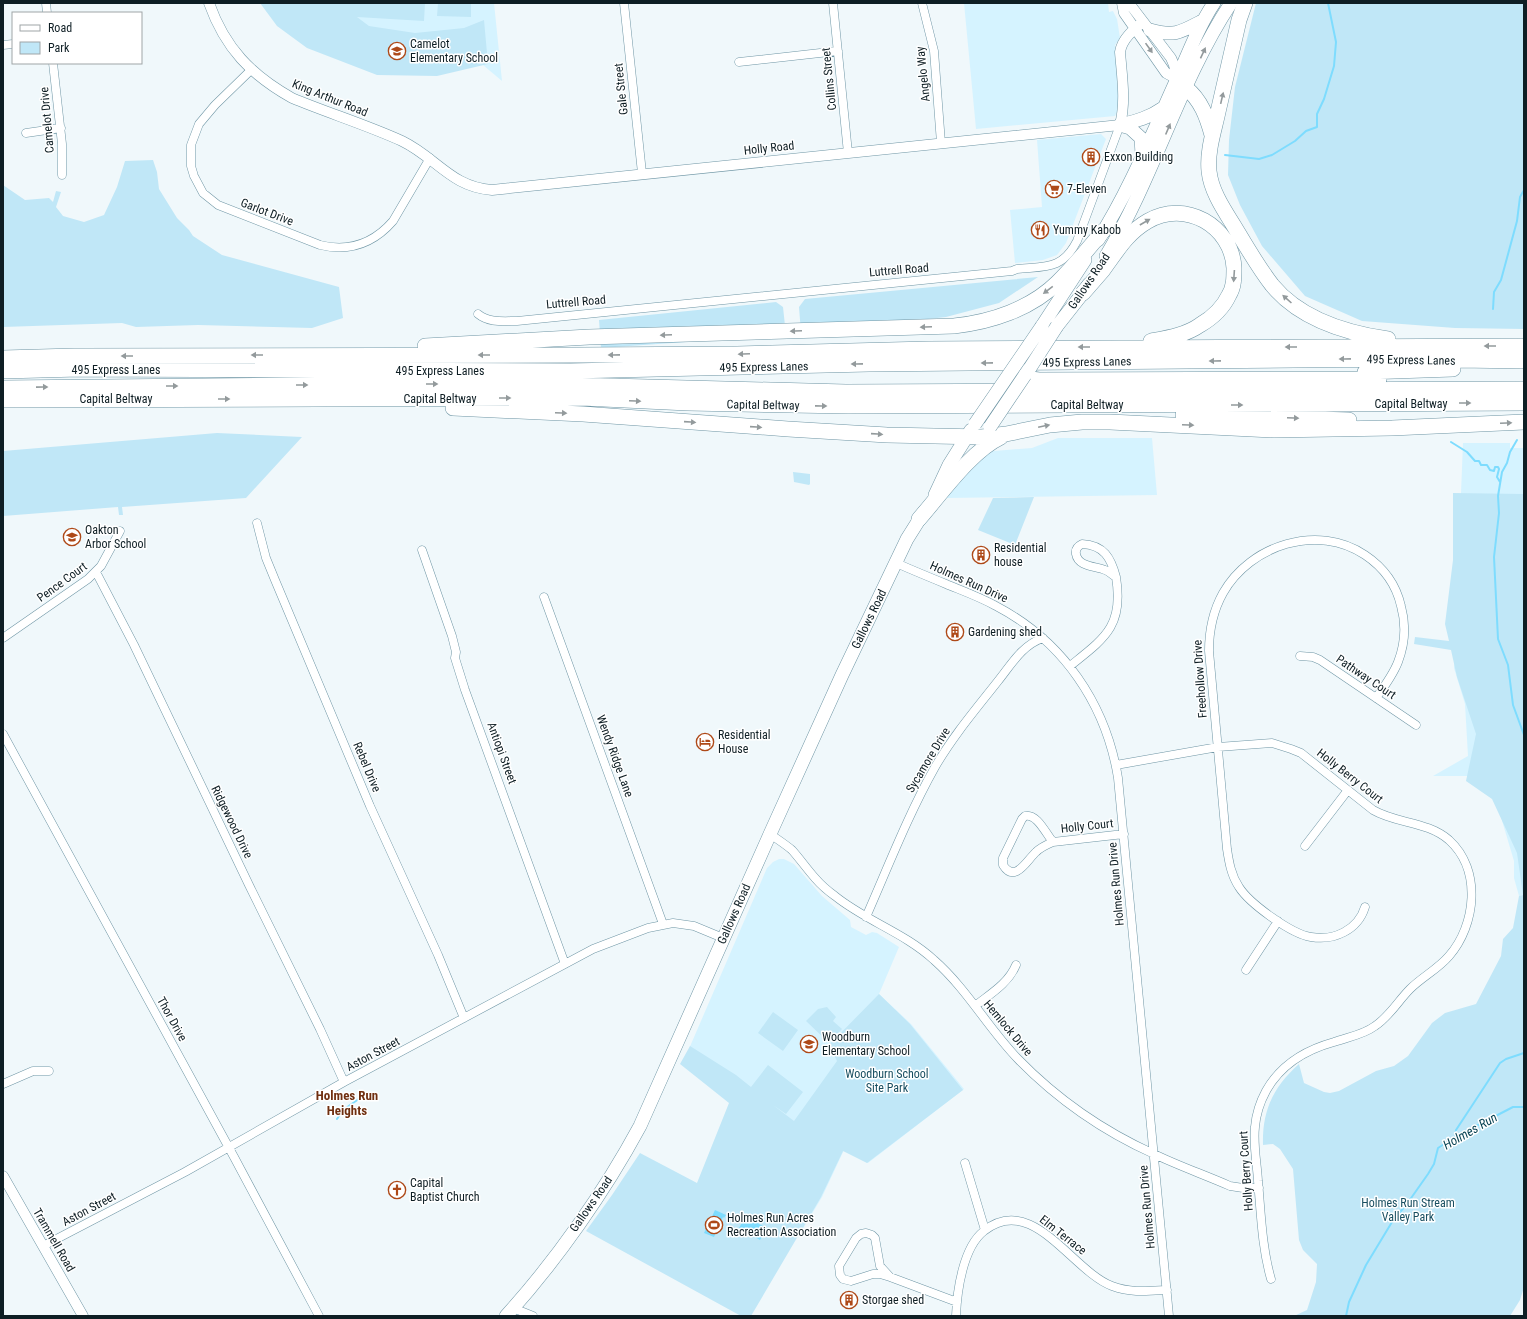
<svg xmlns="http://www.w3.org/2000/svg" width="1527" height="1319" font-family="'Roboto Condensed',sans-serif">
<rect width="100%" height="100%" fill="#f0f8fb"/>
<!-- built -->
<path fill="#d5f3ff" d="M283,3h211l8,78 -57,-48 -34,36z
M964,3h144l1,9 4,-1 4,8 3,19 -5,7 4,62 -4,9 -139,13z
M1101,134l5,5 -40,104 -9,12 -14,5 -28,3 -5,-53 32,-3 -5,-67z
M1058,438h94l5,57 -211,3 36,-46 50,-4z
M1463,443h47v5h14v447l-5,1 -5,-18v-17l-19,-64 -20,-21h-42l35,-20 -3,-52 -11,-36z
M779,859h5l10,5 28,32 28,24 1,7 15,8 6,-3 5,1 22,14 -20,47 32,30 53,65 -96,74 -24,-13 -22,47 -24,40 -100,-53 46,-86 -62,-33 85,-197 6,-6z"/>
<!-- green -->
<path fill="#c0e7f7" d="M260,3h79l2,1v-1h84l-1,18 -67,-4 12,9 46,7 49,-5 20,-8 4,44 -51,12 -60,-1 -70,-27 -30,-22z
M438,3h33v14l-34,-1z
M1256,3h268v326l-69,-1 -93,-7 -57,-25 -43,-50 -22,-41 -12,-30 1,-35 6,-53z
M153,160l4,12 2,17 18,29 12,12 4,6 29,19 117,32 4,31 -31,10 -114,-3 -62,2 -14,-4 -119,4v-142l22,15 24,-2 4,4 3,-11 5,1 -5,15 7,9 21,6 20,-7 13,-28 8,-26z
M1038,277l-39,26 -53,14 -145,16 -2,-26 6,-8z
M776,302l7,5 3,28 -185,13 -2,-28z
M217,433l85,4 -56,61 -124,9 1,8h-4l-1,-8 -115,9v-65z
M793,472l17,2v10l-1,1 -15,-3z
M1453,493l71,1v793l-4,13 -10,16h-216l13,-6 9,-28 1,-18 -14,-14 -4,-10 -6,-71 -13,-20 -7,-5 -10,1c-1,-34 10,-58 36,-81l5,19 20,9 6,1 9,-2 37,-20 18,-5 14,-10 24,-33 13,-10 31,-9 25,-48 2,-17 10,-11 6,-32 4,-1 -6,-42 -25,-54 -26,-18 10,-47 -19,-57 -6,-27 -37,-6 1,-7 34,4 -4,-17 8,-64z
M1034,497l-19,48 -37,-15 15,-32z
M879,994l31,30 53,66 -96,73 -24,-12 -22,46 -70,119h-10l-155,-85 26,-36 28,-42 57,30 32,-80 -49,-39 10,-18 46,29 15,12 17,-22 35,27 -17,22 -13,-9 21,16 43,-60 -8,-16z
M827,1007l9,10 -3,4 9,8 -13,14 -23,-22 12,-12z
M773,1012l25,18 -15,21 -25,-18z"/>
<!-- water -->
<path fill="#7edcfe" d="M715,1210l11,5 -2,3 -1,-1 -9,20 -10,-4z
M745,1217l22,11 -7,12 -21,-12z"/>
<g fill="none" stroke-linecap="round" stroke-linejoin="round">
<!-- stream -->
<path stroke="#7edcfe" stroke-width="2" d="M1225,155l34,4 13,-4 23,-14 11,-10 11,-4v-13l7,-15 10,-33 2,-24 -8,-39
M1493,309l1,-17 7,-12 16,-59 3,-24 4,-7
M1517,440l-7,12 -3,11 -5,9 -4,24 1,17 -5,44 4,82 10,26 5,40 11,30
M1451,442l16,10 8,9h4l2,4h6l3,5 4,1 1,-4h3l1,2 -2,8 3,5
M337,1119l6,-9 20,-14
M1455,1136l1,-6 44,-67 6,-4 18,-6
M1346,1316l3,-14 17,-37 26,-43 17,-21 19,-27 6,-10 4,-16 17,-11 58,-30h11"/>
<defs>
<path id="minor" d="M46,3l1,10
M624,3l18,170
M833,3l15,150
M922,3l12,48 7,92
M3,45l10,-1
M739,62l99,-11
M53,63l9,81v31
M251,70l-36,35 -16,19 -8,21v21l3,10 9,17 15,12 102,40c29,7 53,-1 73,-24l37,-63
M26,133l35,-5
M478,314c11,9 25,7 39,7l495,-50 5,-2c29,-3 45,1 60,-28l43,-116
M257,523l9,35 9,22 95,226 68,149 26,63
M1082,544c22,1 29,14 34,33 -4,-2 -7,-6 -11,-7 -9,-4 -27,-3 -29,-16 -1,-5 2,-8 6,-10z
M422,550l30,86 4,16 -1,6 10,32 100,274
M896,563c16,7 33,14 50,21 17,7 34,13 50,22 67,35 110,98 122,172l51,538
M96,572l38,73 115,240 71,144 24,53
M544,597l119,327
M3,638l85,-59 13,-13 19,-35
M1300,656l13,1 7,3 96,65
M1070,666c35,-28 54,-40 46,-89
M3,734l231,423 85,159
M1116,765l102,-18 54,-4 19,6 10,4 72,57c24,14 54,11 76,30 33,30 27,85 0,116 -11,13 -27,21 -39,33 -12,12 -20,27 -35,37 -12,9 -27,11 -41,16 -29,8 -53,22 -68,49 -6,11 -10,24 -11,36 -2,18 2,36 3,54 3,33 4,67 13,98
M1025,816c12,-3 21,18 28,26 -7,3 -12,5 -17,10 -9,8 -21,32 -33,13v-7l19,-39z
M770,834c7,5 15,10 22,16 8,9 15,19 23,28 6,7 13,13 20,18 31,25 70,37 99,64 33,29 54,68 84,99 39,40 85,72 136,95 25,12 51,21 76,32l13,2h16
M1053,842l71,-8
M1305,846l43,-56
M1365,907c-7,23 -31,34 -54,30 -20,-3 -62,-34 -72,-50 -8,-12 -10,-25 -12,-38l-18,-198c0,-21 4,-40 14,-58 27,-48 95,-70 142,-38 18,12 31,29 36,51 5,18 4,38 -3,56 -5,13 -14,25 -22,36
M866,917c22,-50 42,-102 69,-150 18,-31 41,-58 63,-86 13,-16 24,-36 45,-43
M1246,970l32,-49
M975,1006c15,-12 33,-22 41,-41
M3,1084l30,-13h16
M965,1163l20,67
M866,1233l6,2 3,3 5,28 10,11 -10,-3h-7l-22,7 -8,-2 -3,-4 -1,-9 17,-28 5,-4z
M43,1246l142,-74 159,-90 249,-133 55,-21 25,-5 21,3 29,12
M890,1277l67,25
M513,1308l20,8
M956,1316c1,-25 7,-69 28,-85 48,-39 88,40 128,55 18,7 36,5 55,4"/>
<path id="tertiary" d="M209,3c16,45 42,72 83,95 36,15 75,27 110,43 35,17 49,46 90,49l628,-65c6,-24 2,-48 0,-73 2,-13 13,-22 23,-30
M1122,3l2,10 42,60 11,6
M1128,3l4,4 39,51 3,7 3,14
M3,1176l80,140"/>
<path id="primary" d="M1150,30c25,7 31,2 54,-10
M1120,125l10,3 11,10 1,16
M1120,125c16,-4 29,-7 43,-17
M1098,240c32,-50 54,-106 79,-161 11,-25 21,-52 37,-76
M1106,256c49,-81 73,-174 125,-253
M1042,326l43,-66
M1057,326l26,-33 6,-9
M935,495l14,-30 22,-35
M506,1316c50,-55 99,-125 134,-190l130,-292 72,-159 65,-136 17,-27"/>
<path id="motorway" d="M1245,3l-6,17c-7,30 -14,61 -21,92 -4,19 -11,39 -9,59 2,20 15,39 25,55 12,20 24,41 38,59 28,34 74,48 116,54
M1186,88c15,12 21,29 26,47
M1083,293c7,-8 13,-15 20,-23 14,-19 24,-37 45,-49 37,-22 84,5 86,47 0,10 0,19 -5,27 -6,13 -17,23 -29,30 -14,10 -33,13 -49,16
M425,346l164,-9 365,-11c37,-4 77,-17 104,-44 16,-16 31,-34 45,-51
M3,358l71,-2 508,-1 155,-1 191,-5 596,-3
M1016,365c7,9 12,14 23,15l340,-1
M3,371l76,-2 492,2 298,-7 524,-5 131,2
M1365,372l88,-3
M3,388l313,-3h255l275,7 678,-3
M3,400l579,-2 106,5 160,3 676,-3
M453,408l130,6 205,15 99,6 95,2 24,-3 44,-9 32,-3h28l164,8 118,-2 132,-6
M1183,415l166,5
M919,519c22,-25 52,-68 82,-82"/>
</defs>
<!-- minor casing -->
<use href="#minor" stroke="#6f96a5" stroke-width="9"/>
<!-- tertiary casing -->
<use href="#tertiary" stroke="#6f96a5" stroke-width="11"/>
<!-- primary casing -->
<use href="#primary" stroke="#6f96a5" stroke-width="14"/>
<!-- motorway casing -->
<use href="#motorway" stroke="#6f96a5" stroke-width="16"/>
<!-- minor -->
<use href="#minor" stroke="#fff" stroke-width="8"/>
<!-- tertiary -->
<use href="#tertiary" stroke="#fff" stroke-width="10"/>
<!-- primary -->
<use href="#primary" stroke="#fff" stroke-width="13"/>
<!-- motorway -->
<use href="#motorway" stroke="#fff" stroke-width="15"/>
<defs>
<path id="primary-bridge" d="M1030,368l27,-42
M975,424l67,-98
M990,427l35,-52"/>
</defs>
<!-- primary-bridge casing -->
<use href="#primary-bridge" stroke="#6f96a5" stroke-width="14" stroke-linecap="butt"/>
<!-- primary-bridge -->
<use href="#primary-bridge" stroke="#fff" stroke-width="13"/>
</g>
<!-- one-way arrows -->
<defs><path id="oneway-solid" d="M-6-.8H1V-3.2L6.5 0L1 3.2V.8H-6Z"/></defs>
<g fill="#939a9c">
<use href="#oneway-solid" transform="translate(1149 48) rotate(55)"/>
<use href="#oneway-solid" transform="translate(1203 53) rotate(-65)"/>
<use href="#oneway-solid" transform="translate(1222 98) rotate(-77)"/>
<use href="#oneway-solid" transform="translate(1168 129) rotate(-67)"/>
<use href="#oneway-solid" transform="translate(1145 222) rotate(-30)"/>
<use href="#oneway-solid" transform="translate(1234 276) rotate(94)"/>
<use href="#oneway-solid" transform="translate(1048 290) rotate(143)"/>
<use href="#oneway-solid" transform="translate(1287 299) rotate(-138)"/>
<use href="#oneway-solid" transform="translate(926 327) rotate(178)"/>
<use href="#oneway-solid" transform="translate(796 331) rotate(178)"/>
<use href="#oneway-solid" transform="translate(666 335) rotate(178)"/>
<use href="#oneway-solid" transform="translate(1490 346) rotate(-180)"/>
<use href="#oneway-solid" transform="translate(1084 347) rotate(180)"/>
<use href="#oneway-solid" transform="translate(1291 347) rotate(180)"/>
<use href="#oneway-solid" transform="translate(744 354) rotate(178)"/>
<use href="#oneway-solid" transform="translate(257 355) rotate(-180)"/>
<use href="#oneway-solid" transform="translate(484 355) rotate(-180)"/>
<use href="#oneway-solid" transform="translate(614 355) rotate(179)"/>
<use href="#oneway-solid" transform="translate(127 356) rotate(180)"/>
<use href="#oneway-solid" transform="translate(1345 359) rotate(179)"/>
<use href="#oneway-solid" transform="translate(1215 361) rotate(179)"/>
<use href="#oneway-solid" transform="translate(987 363) rotate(179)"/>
<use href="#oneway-solid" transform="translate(857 364) rotate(179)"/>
<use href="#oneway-solid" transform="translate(432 384)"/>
<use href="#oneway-solid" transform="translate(302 385)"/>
<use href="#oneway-solid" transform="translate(172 386)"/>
<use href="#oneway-solid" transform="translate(42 387) rotate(-1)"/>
<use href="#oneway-solid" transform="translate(505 398)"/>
<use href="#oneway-solid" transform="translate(224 399)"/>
<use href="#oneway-solid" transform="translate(635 401) rotate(3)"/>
<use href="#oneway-solid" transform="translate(1465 403)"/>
<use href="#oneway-solid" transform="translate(1237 405)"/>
<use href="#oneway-solid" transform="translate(821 406) rotate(1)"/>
<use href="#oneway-solid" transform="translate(561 413) rotate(2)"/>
<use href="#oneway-solid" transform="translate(1293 418) rotate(2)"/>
<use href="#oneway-solid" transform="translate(690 422) rotate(4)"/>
<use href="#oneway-solid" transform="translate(1506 423) rotate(-3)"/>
<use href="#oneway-solid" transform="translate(1188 425) rotate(3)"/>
<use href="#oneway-solid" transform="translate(1044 426) rotate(-12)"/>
<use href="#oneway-solid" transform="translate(756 427) rotate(4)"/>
<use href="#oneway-solid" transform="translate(877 434) rotate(4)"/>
</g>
<!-- icons -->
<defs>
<symbol id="school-ring" viewBox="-11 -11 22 22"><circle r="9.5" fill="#fff" stroke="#ae4918" stroke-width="1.5"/><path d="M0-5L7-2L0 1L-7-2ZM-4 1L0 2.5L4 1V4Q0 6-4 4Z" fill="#ae4918"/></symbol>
<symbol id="building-ring" viewBox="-11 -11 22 22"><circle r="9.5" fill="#fff" stroke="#ae4918" stroke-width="1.5"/><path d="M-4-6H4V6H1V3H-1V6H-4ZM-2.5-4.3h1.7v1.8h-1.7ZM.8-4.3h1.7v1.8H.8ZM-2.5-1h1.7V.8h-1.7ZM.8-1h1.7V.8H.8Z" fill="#ae4918"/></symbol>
<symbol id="supermarket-ring" viewBox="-11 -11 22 22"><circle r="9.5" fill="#fff" stroke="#ae4918" stroke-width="1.5"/><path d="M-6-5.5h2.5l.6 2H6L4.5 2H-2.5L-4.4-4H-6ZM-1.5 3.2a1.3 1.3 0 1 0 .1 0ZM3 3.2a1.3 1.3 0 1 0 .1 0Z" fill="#ae4918"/></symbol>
<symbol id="restaurant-ring" viewBox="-11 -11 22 22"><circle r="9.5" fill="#fff" stroke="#ae4918" stroke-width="1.5"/><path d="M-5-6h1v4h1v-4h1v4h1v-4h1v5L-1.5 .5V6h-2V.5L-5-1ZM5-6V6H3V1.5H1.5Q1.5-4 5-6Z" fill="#ae4918"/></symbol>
<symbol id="hotel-ring" viewBox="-11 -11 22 22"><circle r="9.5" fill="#fff" stroke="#ae4918" stroke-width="1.5"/><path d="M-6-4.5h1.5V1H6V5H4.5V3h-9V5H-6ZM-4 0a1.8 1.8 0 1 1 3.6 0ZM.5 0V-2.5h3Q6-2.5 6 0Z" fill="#ae4918"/></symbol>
<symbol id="church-ring" viewBox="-11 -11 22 22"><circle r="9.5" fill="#fff" stroke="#ae4918" stroke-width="1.5"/><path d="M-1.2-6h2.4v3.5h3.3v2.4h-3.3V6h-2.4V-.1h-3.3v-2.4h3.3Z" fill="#ae4918"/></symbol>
<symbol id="stadium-ring" viewBox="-11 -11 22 22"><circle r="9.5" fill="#fff" stroke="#ae4918" stroke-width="1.5"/><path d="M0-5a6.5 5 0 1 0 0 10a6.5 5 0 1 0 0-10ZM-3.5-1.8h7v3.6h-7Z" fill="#ae4918"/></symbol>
</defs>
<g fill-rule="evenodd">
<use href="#school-ring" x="387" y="41" width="20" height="20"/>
<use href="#building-ring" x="1081" y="147" width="20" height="20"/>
<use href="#supermarket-ring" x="1044" y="179" width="20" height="20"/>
<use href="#restaurant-ring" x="1030" y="220" width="20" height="20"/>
<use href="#school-ring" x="62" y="527" width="20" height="20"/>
<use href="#building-ring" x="971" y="545" width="20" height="20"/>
<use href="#building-ring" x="945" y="622" width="20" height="20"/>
<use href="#hotel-ring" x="695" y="732" width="20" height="20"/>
<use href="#school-ring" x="799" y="1034" width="20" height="20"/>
<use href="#church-ring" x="387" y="1180" width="20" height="20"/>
<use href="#stadium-ring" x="704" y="1215" width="20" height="20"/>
<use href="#building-ring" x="839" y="1290" width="20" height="20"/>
</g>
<g text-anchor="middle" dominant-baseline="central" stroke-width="3" stroke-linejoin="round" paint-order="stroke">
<!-- poi labels -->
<g font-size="12" fill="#0e1e24" stroke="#fff" text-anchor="start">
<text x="410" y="44">Camelot<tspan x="410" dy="14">Elementary School</tspan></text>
<text x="1104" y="157">Exxon Building</text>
<text x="1067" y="189">7-Eleven</text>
<text x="1053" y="230">Yummy Kabob</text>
<text x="85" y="530">Oakton<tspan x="85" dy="14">Arbor School</tspan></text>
<text x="994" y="548">Residential<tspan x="994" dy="14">house</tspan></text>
<text x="968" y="632">Gardening shed</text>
<text x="718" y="735">Residential<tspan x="718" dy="14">House</tspan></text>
<text x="822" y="1037">Woodburn<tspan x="822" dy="14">Elementary School</tspan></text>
<text x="410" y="1183">Capital<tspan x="410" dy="14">Baptist Church</tspan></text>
<text x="727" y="1218">Holmes Run Acres<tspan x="727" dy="14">Recreation Association</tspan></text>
<text x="862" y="1300">Storgae shed</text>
</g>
<!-- street labels -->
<g font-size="12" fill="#0e1e24" stroke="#fff">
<text transform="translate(923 74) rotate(-96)">Angelo Way</text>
<text transform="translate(829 79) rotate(-96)">Collins Street</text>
<text transform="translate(621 89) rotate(-96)">Gale Street</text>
<text transform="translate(330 98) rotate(22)">King Arthur Road</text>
<text transform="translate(47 120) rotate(-95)">Camelot Drive</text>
<text transform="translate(769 148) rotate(-6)">Holly Road</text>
<text transform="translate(267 212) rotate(21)">Garlot Drive</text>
<text transform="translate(899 270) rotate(-5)">Luttrell Road</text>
<text transform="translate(1089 281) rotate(-56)">Gallows Road</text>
<text transform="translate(576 302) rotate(-5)">Luttrell Road</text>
<text transform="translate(1411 360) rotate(1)">495 Express Lanes</text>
<text transform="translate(1087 362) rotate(-1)">495 Express Lanes</text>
<text transform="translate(764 367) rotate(-1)">495 Express Lanes</text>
<text x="116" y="370">495 Express Lanes</text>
<text x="440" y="371">495 Express Lanes</text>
<text x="116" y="399">Capital Beltway</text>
<text x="440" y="399">Capital Beltway</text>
<text x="1411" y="404">Capital Beltway</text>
<text transform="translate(763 405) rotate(1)">Capital Beltway</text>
<text x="1087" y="405">Capital Beltway</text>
<text transform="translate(62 582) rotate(-36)">Pence Court</text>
<text transform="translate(969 582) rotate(24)">Holmes Run Drive</text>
<text transform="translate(869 619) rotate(-64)">Gallows Road</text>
<text transform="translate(1366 677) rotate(34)">Pathway Court</text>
<text transform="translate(1200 679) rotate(-94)">Freehollow Drive</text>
<text transform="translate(502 753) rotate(70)">Antiopi Street</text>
<text transform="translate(615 756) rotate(70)">Wendy Ridge Lane</text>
<text transform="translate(928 760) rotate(-59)">Sycamore Drive</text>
<text transform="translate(367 767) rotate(67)">Rebel Drive</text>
<text transform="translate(1350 776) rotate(38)">Holly Berry Court</text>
<text transform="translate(232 822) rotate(64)">Ridgewood Drive</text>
<text transform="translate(1087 826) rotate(-6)">Holly Court</text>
<text transform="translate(1116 884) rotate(-95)">Holmes Run Drive</text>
<text transform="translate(734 914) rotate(-66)">Gallows Road</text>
<text transform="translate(172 1019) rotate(61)">Thor Drive</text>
<text transform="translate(1008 1028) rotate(50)">Hemlock Drive</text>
<text transform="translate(373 1054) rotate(-28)">Aston Street</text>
<text transform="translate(1246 1171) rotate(-94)">Holly Berry Court</text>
<text transform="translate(591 1204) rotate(-55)">Gallows Road</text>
<text transform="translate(1147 1207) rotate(-95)">Holmes Run Drive</text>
<text transform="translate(89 1209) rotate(-28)">Aston Street</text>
<text transform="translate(1063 1235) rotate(38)">Elm Terrace</text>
<text transform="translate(54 1240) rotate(60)">Trammell Road</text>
</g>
<!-- park labels -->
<g font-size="12" fill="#184e60" stroke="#fff">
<text x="887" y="1074">Woodburn School<tspan x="887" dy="14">Site Park</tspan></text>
<text x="1408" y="1203">Holmes Run Stream<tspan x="1408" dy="14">Valley Park</tspan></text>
</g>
<!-- neighbourhood labels -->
<g font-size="13" font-weight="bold" fill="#6f2f10" stroke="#fff">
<text x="347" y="1095">Holmes Run<tspan x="347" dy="15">Heights</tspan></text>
</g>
<!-- water labels -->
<g font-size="13" font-style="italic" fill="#033f50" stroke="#fff">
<text transform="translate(1470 1131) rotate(-30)">Holmes Run</text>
</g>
</g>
<!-- border -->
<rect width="1527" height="1319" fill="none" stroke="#0e1e24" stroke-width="8"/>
<!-- legend -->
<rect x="12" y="12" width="130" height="52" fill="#ffffff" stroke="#9fa5a7"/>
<rect x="20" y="25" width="20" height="6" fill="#ffffff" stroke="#9fa5a7"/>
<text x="48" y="32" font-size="12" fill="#0e1e24">Road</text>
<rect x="20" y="42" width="20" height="12" fill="#c0e7f7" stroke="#9fa5a7"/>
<text x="48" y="52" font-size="12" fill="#0e1e24">Park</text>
</svg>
